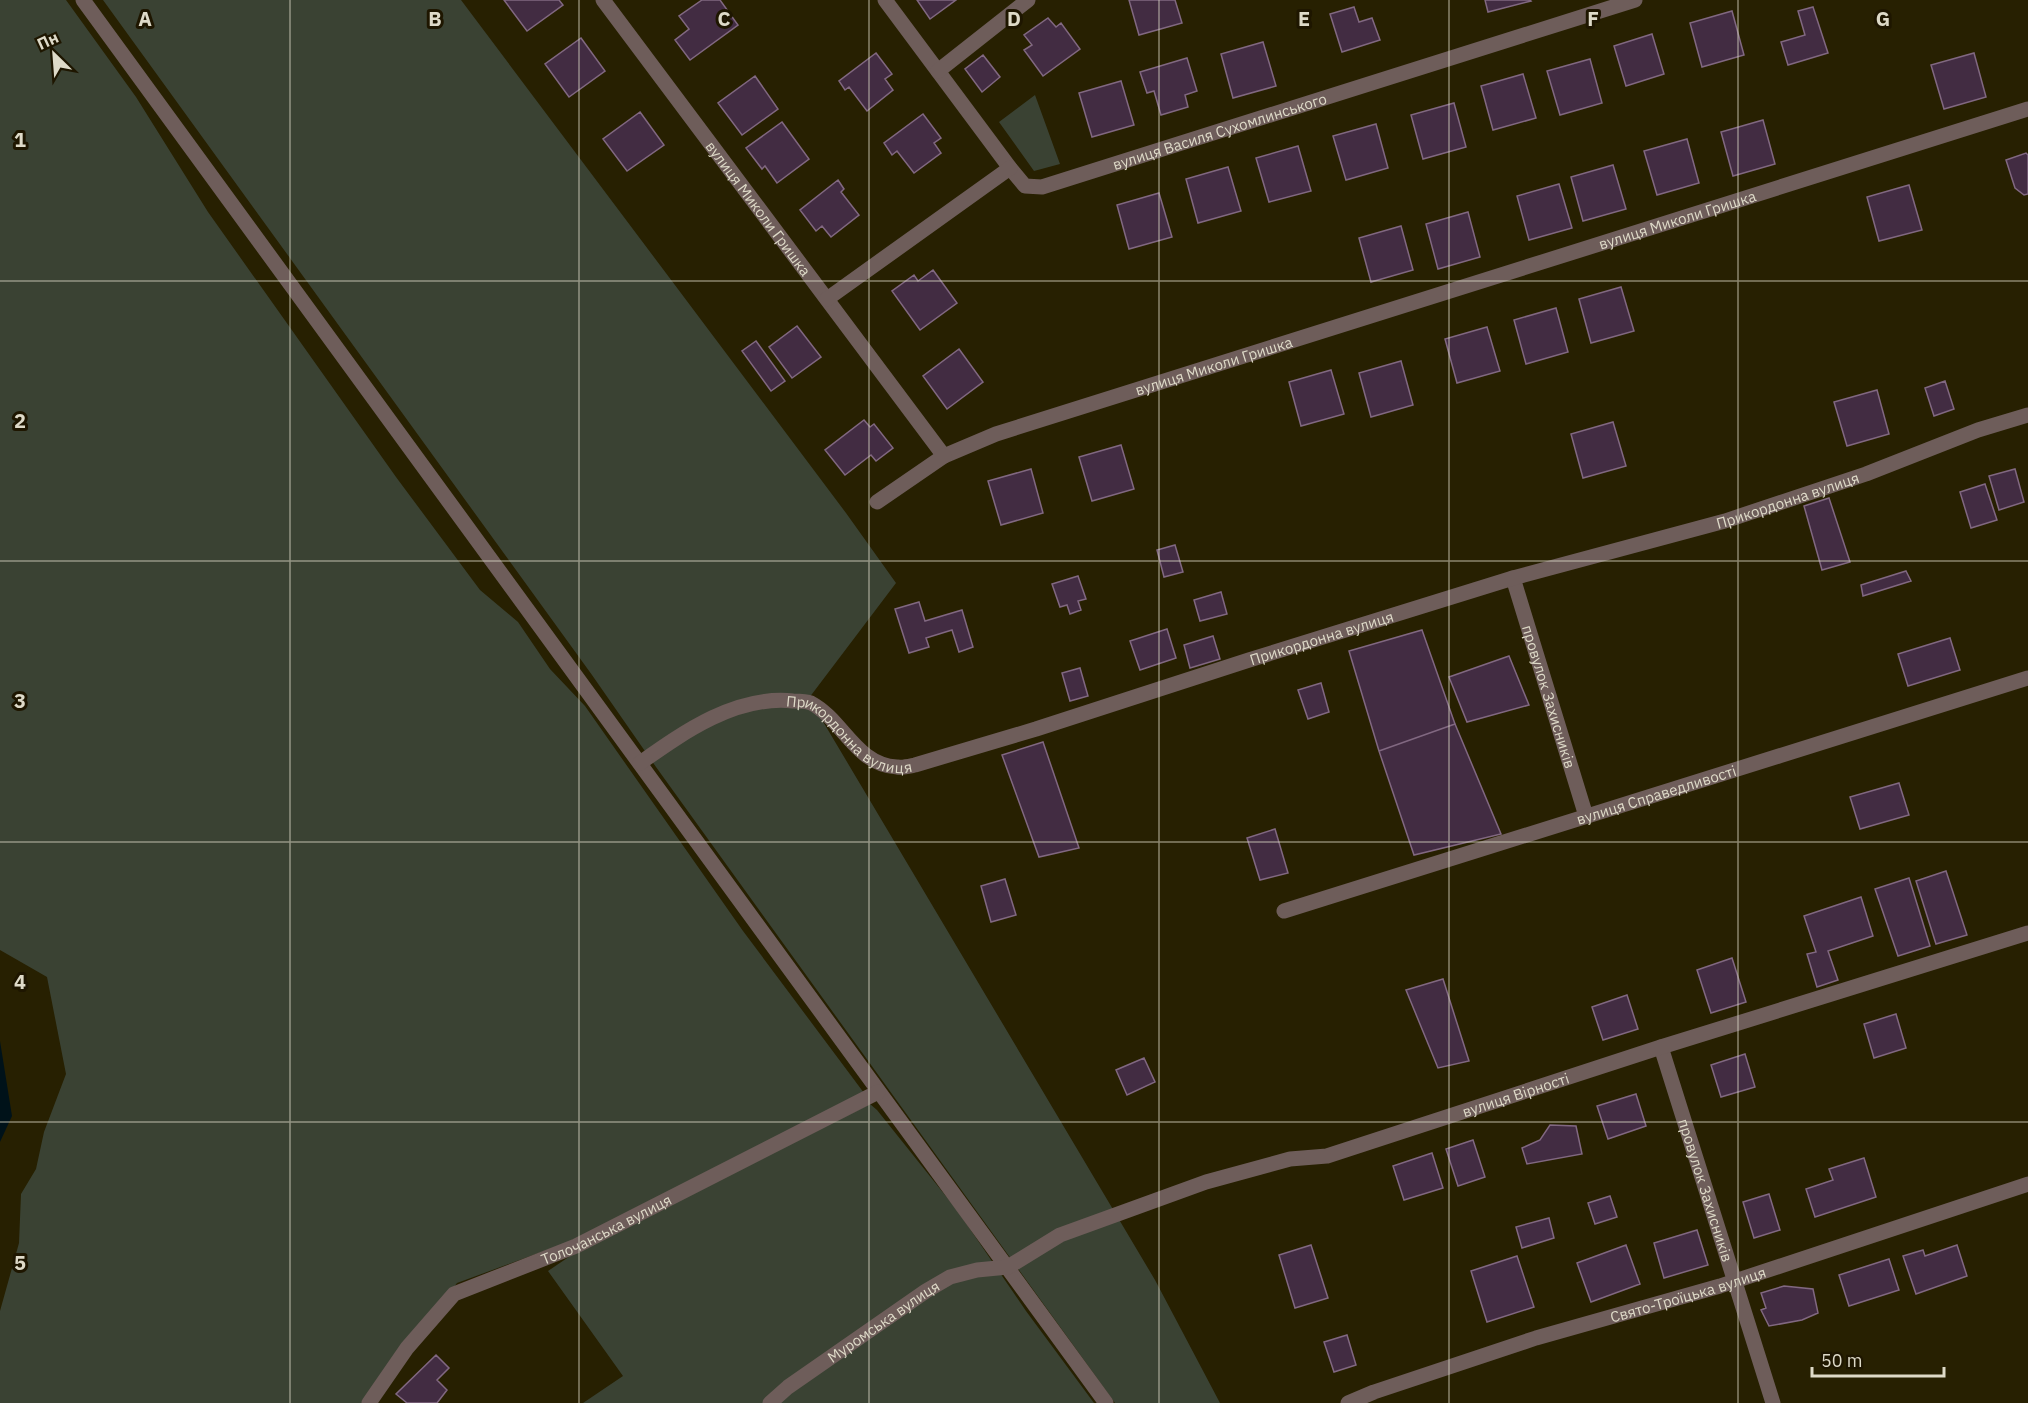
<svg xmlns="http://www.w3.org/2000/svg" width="2028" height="1403" font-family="'IBM Plex Sans',sans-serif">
<rect width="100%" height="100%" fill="#272001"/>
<!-- green -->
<path fill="#3a4233" d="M0,0h66l70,97 72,115 188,265 84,113 38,32 32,47 35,37 158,225 121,162 -290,147 -117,43 -93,120h-364v-92l19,-68 2,-49 15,-25 8,-37 22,-58 -19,-97 -47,-27z
M103,0h358l385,513 50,70 -87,115 346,582 65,123h-105l-459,-636 -64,-92z
M1035,95l25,69 -26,7 -35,-49z
M870,1104l7,6 80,100 69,101 68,92h-511l40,-27 -75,-105 31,-21z"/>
<!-- water -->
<path fill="#001219" d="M0,1041l12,75 -12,26z"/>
<!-- building -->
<path fill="#422c42" stroke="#816881" stroke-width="1.5" d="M504,0h55l4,5 -36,26z
M702,0h18l18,25 -48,35 -15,-20 14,-11 -10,-13z
M917,0h39l-26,19z
M1129,0h46l7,23 -43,12z
M1485,0h45l1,1 -43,11z
M1354,7l5,15 13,-4 8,22 -38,12 -12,-38z
M1813,7l15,46 -40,12 -7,-23 24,-7 -7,-24z
M1732,11l12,44 -42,12 -12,-44z
M1048,18l8,9 5,-4 19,26 -37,27 -19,-26 8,-5 -8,-10z
M1652,34l12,40 -38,12 -12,-40z
M581,38l24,33 -36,26 -24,-33z
M1263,42l13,44 -43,12 -12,-44z
M876,53l16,21 -7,5 8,11 -26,21 -18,-24 -4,3 -6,-9z
M1974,53l12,44 -42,12 -13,-44z
M983,55l17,22 -18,15 -17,-23z
M1187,58l10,33 -12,4 3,12 -27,8 -7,-24 -7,2 -7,-21z
M1590,59l12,44 -42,12 -13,-44z
M1523,74l13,44 -43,12 -12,-44z
M755,76l23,33 -36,26 -24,-32z
M1121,81l13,44 -42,12 -13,-44z
M1454,103l12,44 -43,12 -12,-44z
M640,112l24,33 -37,26 -24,-32z
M923,114l18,24 -7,5 7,10 -27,20 -17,-22 -5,4 -8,-12z
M1763,120l12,44 -42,12 -12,-44z
M782,122l27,37 -32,24 -12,-17 -3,3 -16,-21z
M1376,124l12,44 -42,12 -13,-44z
M1687,139l12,44 -42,12 -13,-44z
M1298,146l13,45 -42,11 -13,-44z
M2026,153l2,2v39l-4,1 -9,-7 -9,-28z
M1613,165l13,44 -43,12 -12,-44z
M1228,167l13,44 -43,12 -12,-44z
M838,180l6,9 -3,3 18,23 -28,22 -9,-11 -6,5 -16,-21z
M1559,184l13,44 -43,12 -12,-44z
M1909,185l13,45 -43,11 -12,-44z
M1159,193l13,44 -43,12 -12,-44z
M1468,212l12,45 -42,12 -12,-45z
M1401,226l12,44 -42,12 -12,-44z
M933,270l24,33 -37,27 -28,-39 22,-16 4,6z
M1621,287l13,44 -43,12 -12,-44z
M1556,308l12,44 -42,12 -12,-44z
M797,326l24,31 -29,21 -23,-31z
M1487,327l13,44 -43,12 -12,-44z
M756,341l29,40 -14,10 -29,-40z
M959,349l24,33 -36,27 -24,-33z
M1401,361l12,44 -42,12 -12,-44z
M1331,370l13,44 -43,12 -12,-44z
M1945,381l9,28 -20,7 -9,-28z
M1877,390l12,44 -42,12 -13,-44z
M864,420l6,7 4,-3 19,24 -17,13 -5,-6 -26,20 -20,-25z
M1613,422l13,44 -43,12 -12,-44z
M1121,445l13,44 -42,12 -13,-44z
M1031,469l12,44 -42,12 -13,-44z
M2015,469l9,33 -25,8 -10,-34z
M1985,484l12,36 -26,8 -11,-36z
M1829,498l21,64 -28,8 -18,-64z
M1175,545l8,27 -19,5 -7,-27z
M1906,571l5,10 -48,15 -2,-11z
M1078,576l8,23 -8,2 3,9 -11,4 -3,-9 -7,2 -8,-23z
M1221,592l6,22 -27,7 -6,-21z
M919,602l6,19 37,-11 11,37 -14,5 -7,-22 -26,8 3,9 -20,6 -14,-44z
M1167,629l9,29 -36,12 -10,-29z
M1422,630l33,94 -76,27 -30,-100z
M1213,636l7,23 -30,9 -6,-23z
M1950,638l10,32 -52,16 -10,-32z
M1509,656l20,49 -62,17 -18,-45z
M1080,668l8,28 -18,5 -8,-28z
M1321,683l8,29 -21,7 -10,-29z
M1455,724l46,110 -87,21 -35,-104z
M1043,742l36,106 -40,9 -37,-102z
M1899,783l10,32 -49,14 -10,-32z
M1275,829l13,44 -28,7 -13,-42z
M1946,871l21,64 -31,9 -20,-63z
M1909,878l21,68 -32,10 -23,-67z
M1005,879l11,36 -25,7 -10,-36z
M1861,897l12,39 -45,15 10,29 -21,7 -10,-33 9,-2 -12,-36z
M1732,958l14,44 -35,11 -14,-43z
M1443,979l26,82 -31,7 -32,-78z
M1627,995l11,34 -35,11 -11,-33z
M1896,1014l10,34 -32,10 -10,-34z
M1745,1054l10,33 -34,10 -10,-32z
M1144,1058l11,24 -28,13 -11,-25z
M1636,1094l10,32 -38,13 -11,-33z
M1550,1125l26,1 6,28 -55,10 -5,-16 18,-8z
M1473,1140l12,37 -27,9 -12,-37z
M1432,1153l11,35 -39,12 -11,-34z
M1864,1158l12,39 -61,20 -9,-28 27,-9 -4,-11z
M1769,1194l11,36 -26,8 -11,-36z
M1610,1196l7,21 -22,7 -7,-21z
M1549,1218l5,20 -32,10 -6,-21z
M1697,1230l11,35 -44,13 -10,-35z
M1311,1245l17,53 -33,10 -16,-53z
M1626,1245l14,39 -49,18 -14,-39z
M1957,1245l10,31 -51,18 -13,-38 20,-6 2,6z
M1517,1256l17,51 -47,15 -16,-51z
M1889,1259l10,31 -50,16 -10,-31z
M1784,1286l29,3 5,24 -16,7 -33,6 -8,-16 5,-2 -5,-15z
M1347,1335l9,30 -22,7 -10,-30z
M436,1355l13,13 -12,12 10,10 -10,13h-30l-11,-9z"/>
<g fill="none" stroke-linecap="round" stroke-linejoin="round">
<!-- minor -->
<g stroke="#6e5d5a" stroke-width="15">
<path d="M83,0l1023,1403"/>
<path id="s1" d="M603,0l341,456 52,-22 1032,-325"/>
<path id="s2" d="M885,0l125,168 15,18 17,1 593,-187"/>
<path d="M938,71l90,-71"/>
<path d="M827,299l183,-131"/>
<path d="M877,502l67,-46"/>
<path id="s3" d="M1513,578l73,238"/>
<path id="s4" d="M640,763c44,-31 96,-68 153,-62 6,0 13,0 18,2 32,17 45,62 86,64 6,1 13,-1 18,-2l121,-36 213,-69 264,-82 212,-57 141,-47 112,-44 50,-15"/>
<path id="s5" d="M1284,911l744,-233"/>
<path id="s6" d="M1661,1047l112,356"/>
<path id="s7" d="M369,1403l38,-55 47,-54 122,-48 302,-154"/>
<path id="s8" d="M770,1403l18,-16 138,-96 24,-14 27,-7 31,-3 52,-32 146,-53 84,-23 37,-3 334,-109 367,-114"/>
<path id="s9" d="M1348,1403l26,-11 162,-54 184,-52 308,-102"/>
</g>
</g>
<!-- grid -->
<path fill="none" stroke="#dedac8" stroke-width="1.5" stroke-opacity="0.55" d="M290,0v1403M579,0v1403M869,0v1403M1159,0v1403M1449,0v1403M1738,0v1403M0,281h2028M0,561h2028M0,842h2028M0,1122h2028"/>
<g text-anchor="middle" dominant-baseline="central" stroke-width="6" stroke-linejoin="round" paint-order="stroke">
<!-- street labels -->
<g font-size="15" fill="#dedac8" stroke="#1e1600">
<text stroke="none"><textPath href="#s2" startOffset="436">вулиця Василя Сухомлинського</textPath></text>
<text stroke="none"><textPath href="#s1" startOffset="260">вулиця Миколи Гришка</textPath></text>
<text stroke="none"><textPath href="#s1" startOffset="1340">вулиця Миколи Гришка</textPath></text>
<text stroke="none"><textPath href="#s1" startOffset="854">вулиця Миколи Гришка</textPath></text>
<text stroke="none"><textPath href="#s4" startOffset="1227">Прикордонна вулиця</textPath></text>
<text stroke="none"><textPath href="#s4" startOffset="741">Прикордонна вулиця</textPath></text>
<text stroke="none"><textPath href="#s3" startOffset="124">провулок Захисників</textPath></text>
<text stroke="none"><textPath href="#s4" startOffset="237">Прикордонна вулиця</textPath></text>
<text stroke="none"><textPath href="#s5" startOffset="390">вулиця Справедливості</textPath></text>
<text stroke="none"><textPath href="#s8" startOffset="818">вулиця Вірності</textPath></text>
<text stroke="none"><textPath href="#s6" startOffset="150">провулок Захисників</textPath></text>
<text stroke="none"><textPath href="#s7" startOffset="304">Толочанська вулиця</textPath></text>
<text stroke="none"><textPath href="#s9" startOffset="357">Свято-Троїцька вулиця</textPath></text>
<text stroke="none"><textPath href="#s8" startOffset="140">Муромська вулиця</textPath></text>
</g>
</g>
<g font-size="20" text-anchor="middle" font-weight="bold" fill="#dedac8" stroke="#1e1600" stroke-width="6" stroke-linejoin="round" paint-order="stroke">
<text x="145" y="26">A</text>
<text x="435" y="26">B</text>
<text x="724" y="26">C</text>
<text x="1014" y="26">D</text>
<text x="1304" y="26">E</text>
<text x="1593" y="26">F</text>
<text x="1883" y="26">G</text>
<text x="20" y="147">1</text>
<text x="20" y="428">2</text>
<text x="20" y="708">3</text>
<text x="20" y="989">4</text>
<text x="20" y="1270">5</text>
</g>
<!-- north arrow -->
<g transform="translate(54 54) rotate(335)" stroke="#1e1600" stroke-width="4.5" paint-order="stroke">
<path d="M0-4.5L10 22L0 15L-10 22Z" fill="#dedac8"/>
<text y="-9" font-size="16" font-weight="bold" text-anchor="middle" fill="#dedac8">Пн</text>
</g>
<!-- scale -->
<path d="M1812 1367v9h132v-9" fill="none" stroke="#dedac8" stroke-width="3"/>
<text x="1821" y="1367" font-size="18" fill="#dedac8" stroke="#1e1600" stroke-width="4.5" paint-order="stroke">50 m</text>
</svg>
